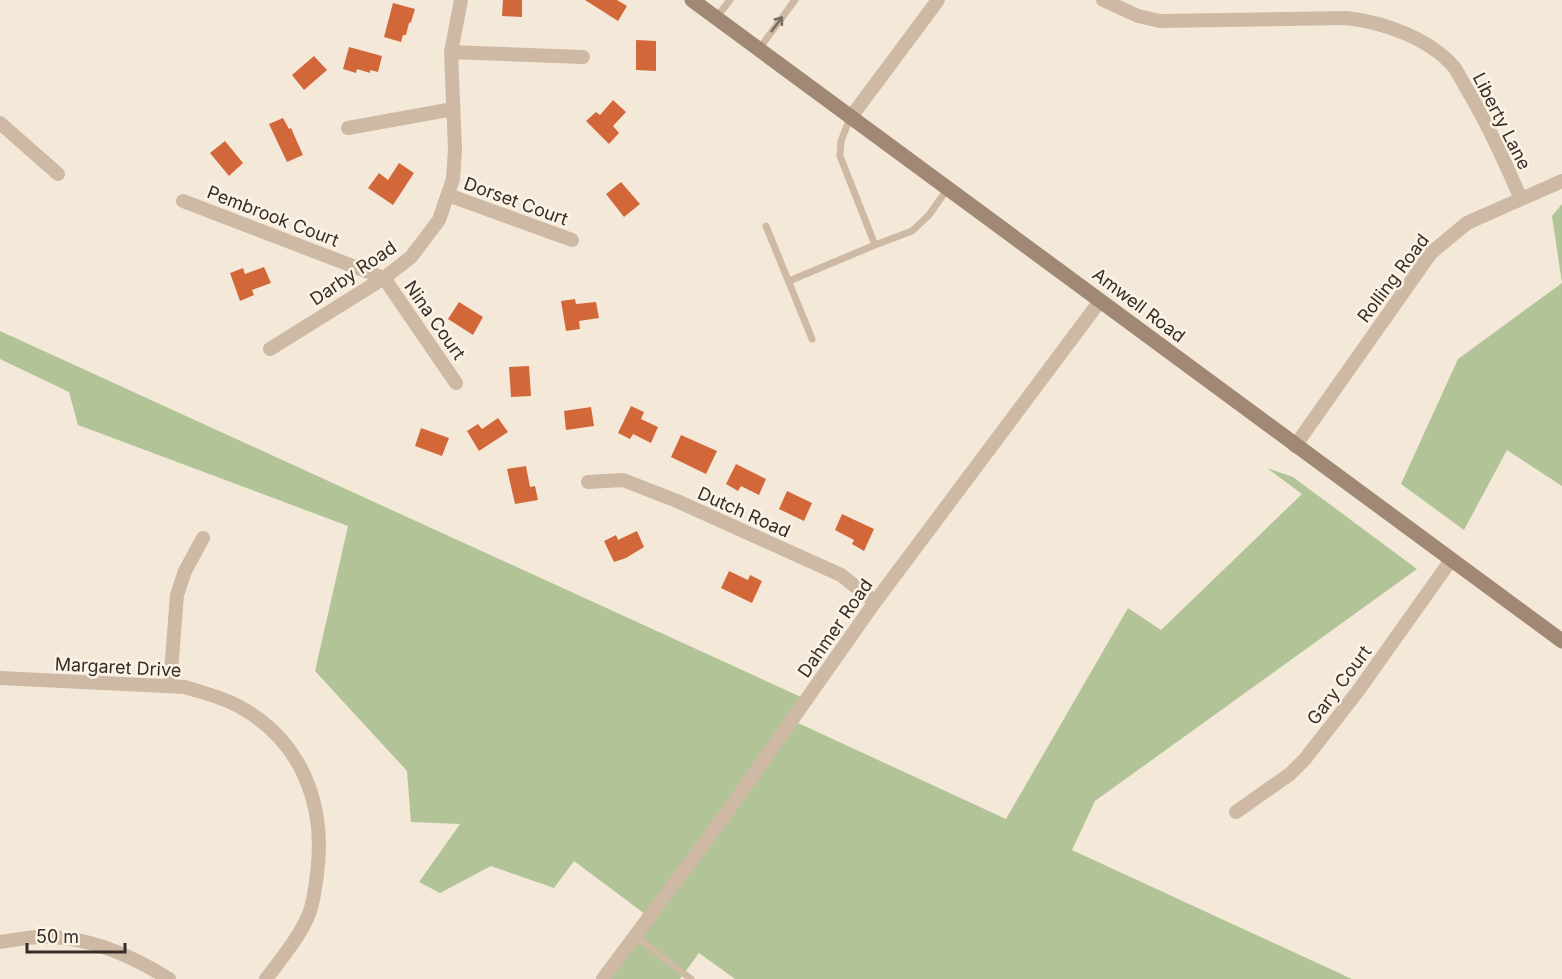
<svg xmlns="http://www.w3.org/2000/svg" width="1562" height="979" font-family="Inter,sans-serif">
<rect width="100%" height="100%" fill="#f4e9d9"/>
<!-- green -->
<path fill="#b2c497" d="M1562,204v282l-55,-36 -43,80 -63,-46 57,-125 104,-76 -10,-67z
M0,331l812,371 -14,21 208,96 122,-211 33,22 141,-136 -35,-26 26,9 124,92 -322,232 -23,49 280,129h-617l-36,-26 -19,26h-71l44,-59 -79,-59 -20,27 -63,-22 -51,27 -21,-11 41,-58 -49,-2 -4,-51 -92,-100 33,-145 -270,-101 -9,-33 -69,-33z"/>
<!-- building -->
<path fill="#d26839" d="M503,0h19v17l-20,-1z
M585,0h32l10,6 -9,15z
M393,3l22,6 -4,13 -2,1 -3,12h-3l-2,7 -17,-5z
M636,40l20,1v30l-20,-1z
M349,47l33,9 -4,16 -8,-2v3l-13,-4 -1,4 -13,-4z
M314,56l13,14 -23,20 -12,-15z
M613,100l13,12 -13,14 6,7 -10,11 -23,-23 10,-9 4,3z
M283,118l6,11 2,-1 12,27 -16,7 -18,-38z
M225,141l18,22 -14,13 -19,-23z
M399,163l15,10 -21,32 -25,-17 11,-15 9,7z
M621,182l19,22 -16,13 -18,-23z
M264,267l7,16 -19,7 2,5 -14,6 -10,-28 13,-5 2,6z
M575,299l1,5 20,-2 3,16 -20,3 1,8 -14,2 -5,-30z
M459,302l24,15 -10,18 -25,-16z
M529,366l2,30 -20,1 -2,-30z
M631,406l13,6 -3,7 17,8 -7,16 -18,-9 -3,5 -12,-6z
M591,407l3,19 -28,4 -2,-19z
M498,418l10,14 -29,19 -12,-20 11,-7 4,5z
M421,428l28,10 -7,18 -27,-10z
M681,435l36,16 -11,23 -35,-17z
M736,464l30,15 -7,16 -18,-9 -3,5 -12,-7z
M526,466l4,21 5,-1 3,14 -23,4 -8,-35z
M787,491l25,12 -8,18 -25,-12z
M842,514l32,15 -10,22 -12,-7 2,-4 -19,-10z
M637,531l7,16 -18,11 -12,4 -10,-21 12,-6 2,5z
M729,571l19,9 2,-5 12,6 -10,22 -31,-15z"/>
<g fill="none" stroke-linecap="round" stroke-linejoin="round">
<!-- lane -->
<path stroke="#cdb9a4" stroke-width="7" d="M716,18l14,-18
M759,49l36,-49
M850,118l-9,23 -1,15 35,89 37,-14 17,-16 19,-27
M766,226l46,113
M789,281l86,-36
M635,936l56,43"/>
<!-- street -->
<path stroke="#cdb9a4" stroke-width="14" d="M1103,0l35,16 22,5 186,-3c37,4 83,20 108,49 5,7 9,16 14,24 21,35 37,71 53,108
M451,52l132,5
M851,117l87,-117
M0,123l58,51
M348,128l105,-19
M448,195l124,45
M183,201l201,77 72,105
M270,349l114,-71 27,-21 28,-37 14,-41 2,-30 -4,-97 10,-52
M1295,446l136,-193 36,-30 95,-42
M588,482l35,-2 54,21 164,74 34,27
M0,678l185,9c18,6 38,10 55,20 63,35 86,99 77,167 -2,14 -3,27 -8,40 -10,24 -28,45 -43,65
M170,685l7,-90 8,-24 18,-33
M1236,812l54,-38 15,-15 53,-68 93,-131
M0,942c14,-2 28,-5 42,-5 45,-1 89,18 127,42
M603,979l117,-157 155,-220 225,-301"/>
<!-- secondary -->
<path stroke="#a18875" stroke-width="15" d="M692,0l870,641"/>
</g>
<!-- one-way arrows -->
<defs><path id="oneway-shaft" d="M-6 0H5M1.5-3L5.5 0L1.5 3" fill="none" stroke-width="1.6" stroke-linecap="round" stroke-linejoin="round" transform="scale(1.5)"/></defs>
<use stroke="#7a6c5f" href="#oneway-shaft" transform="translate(777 24) rotate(-53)"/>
<g text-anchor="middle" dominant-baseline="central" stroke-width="5" stroke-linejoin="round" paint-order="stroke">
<!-- street labels -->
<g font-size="18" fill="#372d26" stroke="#fbf3e6">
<text transform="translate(1502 121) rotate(63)">Liberty Lane</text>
<text transform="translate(516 201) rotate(20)">Dorset Court</text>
<text transform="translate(273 216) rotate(21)">Pembrook Court</text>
<text transform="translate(353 273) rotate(-34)">Darby Road</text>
<text transform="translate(1393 278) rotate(-53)">Rolling Road</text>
<text transform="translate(1139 305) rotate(37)">Amwell Road</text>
<text transform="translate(435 320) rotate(55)">Nina Court</text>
<text transform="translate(744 512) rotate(24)">Dutch Road</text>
<text transform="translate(835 628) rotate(-55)">Dahmer Road</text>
<text transform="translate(118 667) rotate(3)">Margaret Drive</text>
<text transform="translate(1339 685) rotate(-53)">Gary Court</text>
</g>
</g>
<!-- scale -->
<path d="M27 943v9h98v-9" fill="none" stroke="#372d26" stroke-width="3"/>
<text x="36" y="943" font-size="18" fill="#372d26" stroke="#fbf3e6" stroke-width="4.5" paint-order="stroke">50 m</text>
</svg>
